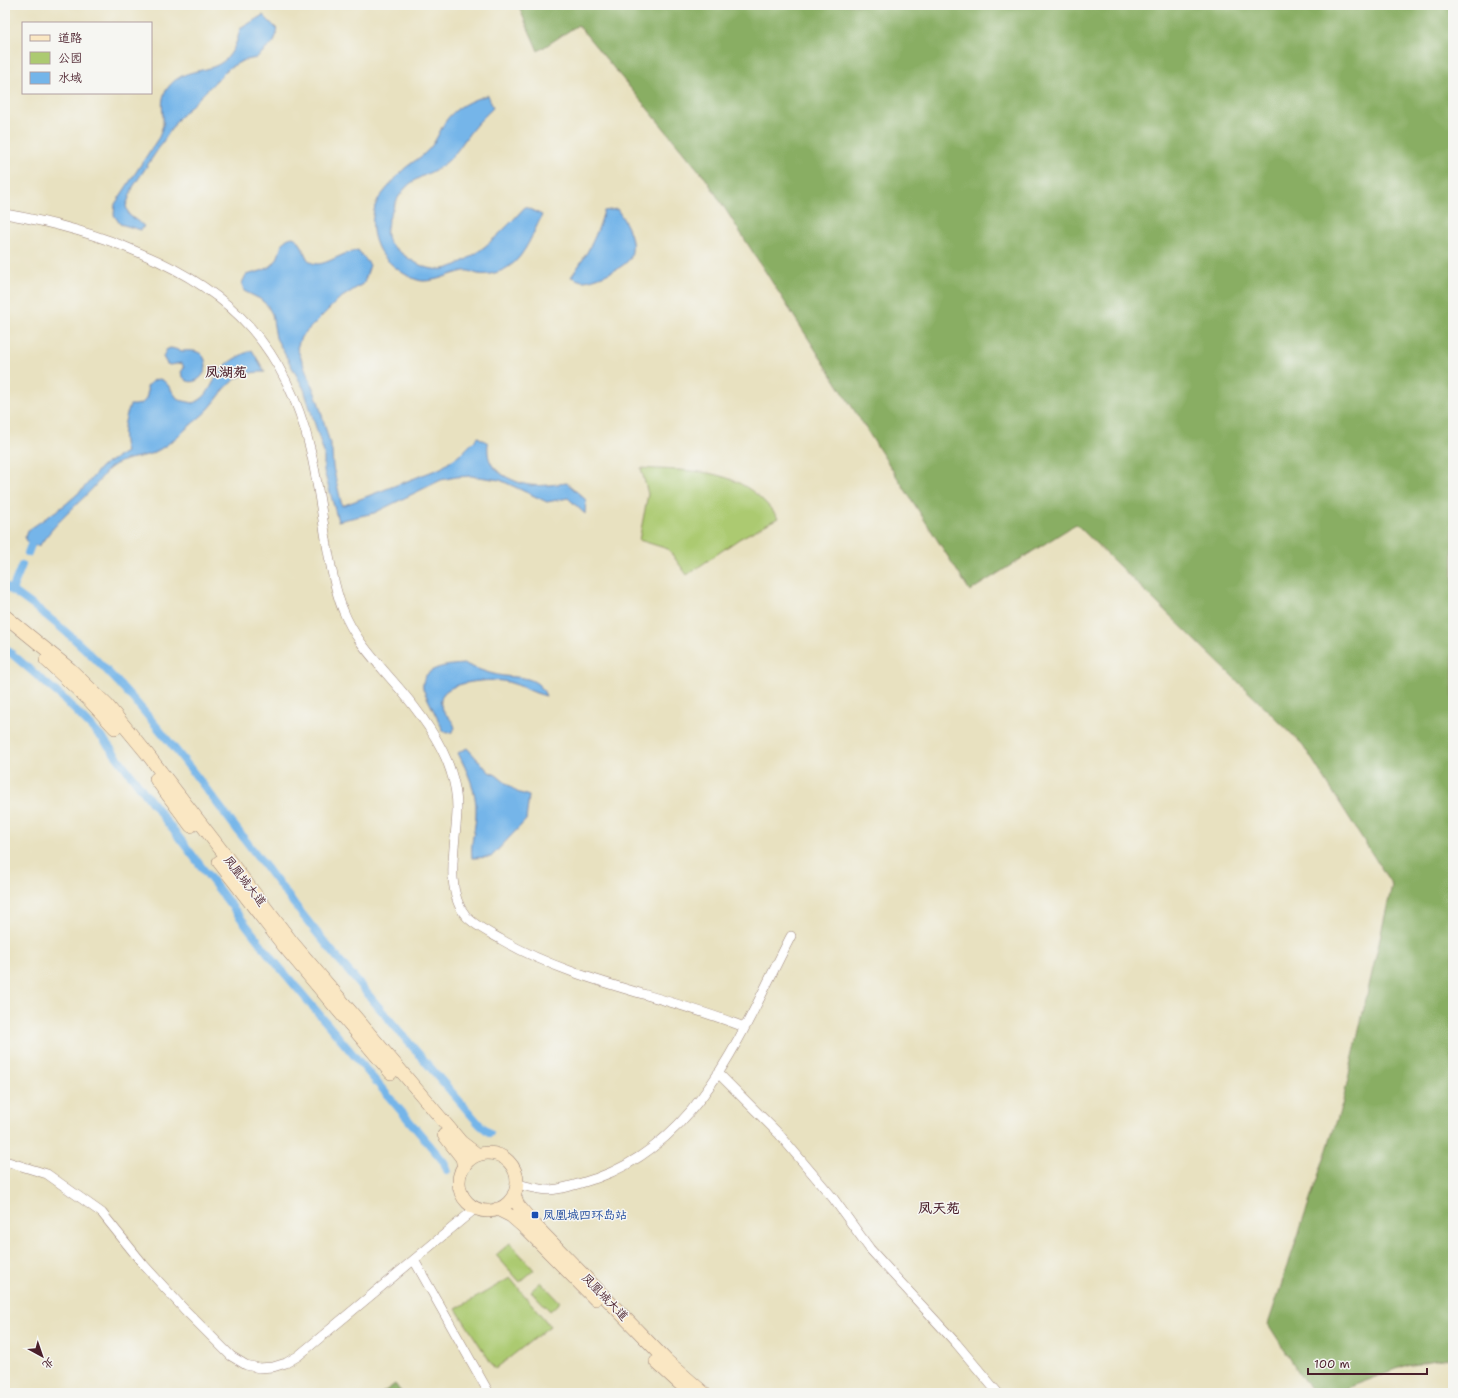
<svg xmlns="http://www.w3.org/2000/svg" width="1458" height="1398" font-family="'Shantell Sans','LXGW WenKai TC',sans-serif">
<rect width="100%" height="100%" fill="#f6f6f2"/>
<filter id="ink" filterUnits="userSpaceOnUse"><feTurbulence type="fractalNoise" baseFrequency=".025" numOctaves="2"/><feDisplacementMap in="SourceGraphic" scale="8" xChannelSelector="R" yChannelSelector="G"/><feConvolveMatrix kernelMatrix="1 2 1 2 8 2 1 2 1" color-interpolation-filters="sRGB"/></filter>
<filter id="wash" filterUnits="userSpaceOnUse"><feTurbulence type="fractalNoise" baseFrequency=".012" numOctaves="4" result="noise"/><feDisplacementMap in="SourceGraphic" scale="16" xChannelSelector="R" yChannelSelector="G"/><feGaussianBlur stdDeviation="0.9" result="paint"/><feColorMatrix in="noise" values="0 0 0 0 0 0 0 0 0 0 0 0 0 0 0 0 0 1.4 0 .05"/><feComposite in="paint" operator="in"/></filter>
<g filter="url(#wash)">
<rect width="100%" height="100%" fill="#e8e1c0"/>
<!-- green -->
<path fill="#acca71" stroke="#7b744e" d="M641,468c57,4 100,-2 137,50l-39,21 -52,36 -19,-26 -29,-9 9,-46z
M510,1243l24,27 -14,12 -24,-27z
M510,1278l40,48 -55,43 -39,-60z
M541,1282l19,20 -10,9 -19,-20z"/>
<!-- forest -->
<path fill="#89ae63" stroke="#6a6647" d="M518,5h935v1352l-46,8 -74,28h-21l-44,-69 74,-219 50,-220 -89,-140 -227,-221 -106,67 -264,-412 -128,-154 -40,26z
M395,1384l7,9h-20z"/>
<!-- water -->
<path fill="#74b5e9" stroke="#5f6a8a" d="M263,15l15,15 -4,12 -18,16 -14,3 -13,7 -51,51 -45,68 -7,19 3,9 15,11 -3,4 -21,-6 -6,-9 1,-11 44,-67c1,-4 3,-8 4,-12 1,-12 -4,-25 4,-36 22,-32 61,-2 73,-60z
M488,95l5,13c-7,7 -15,14 -21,22 -8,10 -15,23 -24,31 -21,18 -39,13 -53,43 -4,9 -10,22 -8,32 1,7 8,12 13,16 18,14 36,24 58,12 25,-12 48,-36 67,-57l17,8c-8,16 -17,41 -32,51 -9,6 -21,10 -32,8 -5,-1 -9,-4 -14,-3 -15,3 -26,10 -41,10 -15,-1 -41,-21 -46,-36 -6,-13 -6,-30 0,-44 3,-5 23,-28 27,-32 8,-7 17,-11 24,-19 8,-8 11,-18 17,-28 10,-15 26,-22 43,-27z
M617,209c9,14 19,29 14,47 -3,11 -37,25 -48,25 -4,0 -8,-3 -12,-4 16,-22 26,-41 33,-66z
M293,237c7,3 9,10 12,17 7,18 23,7 35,2 6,-3 12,-4 18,-6l12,15 -6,18 -25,16 -38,38 -4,11 21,53 14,50 1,16 9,39 99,-38 20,-14 17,-17 10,6c-1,16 2,23 15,32 24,14 37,11 64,8l19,17 -1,14 -17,-16 -21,4 -47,-22 -29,-4 -15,1 -15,3 -67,33 -36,8 -14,-50v-18l-20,-64 -28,-51 -4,-24 -5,-9 -7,-6 -16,-8 -2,-8 4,-8c10,-3 21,-4 28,-12 9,-10 4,-24 19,-26z
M170,348c4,0 9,3 13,3 12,-1 22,0 23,15 -1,14 -20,24 -25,6l3,-4 -2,-5 -12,2 -3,-1 -4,-7 3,-7z
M252,350l13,22c-40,-1 -40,25 -66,46 -14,11 -30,28 -46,35 -15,6 -29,4 -43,15 -7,6 -12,15 -18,21 -18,19 -37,34 -52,56l-6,1 -6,-3 -3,-6 2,-6 39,-27 17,-15 18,-22 25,-15c-5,-17 -2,-31 4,-47 13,1 19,-5 17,-18 16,-20 22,3 32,13l14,3c16,-5 17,-18 26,-30 8,-12 20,-17 33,-23z
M465,664c10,4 22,9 33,11 18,4 39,-2 48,21 -14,-3 -25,-11 -38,-14 -15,-4 -64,-1 -67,17 -3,13 12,18 14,29l-3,4 -5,1 -4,-3 -20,-41c-3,-23 26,-24 42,-25z
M467,748l22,24 7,3 21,17 12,4 -3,24 -35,37 -19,1c-2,-17 4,-29 4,-46 1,-21 -9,-41 -18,-59z"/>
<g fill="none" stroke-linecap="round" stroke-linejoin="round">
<!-- canal -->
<path stroke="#74b5e9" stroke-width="8" d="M28,553l3,-8
M5,586c84,54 145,129 205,208 29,38 59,77 88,115 58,74 121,145 182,216l10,8
M12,590l10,-25
M5,648l57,49 42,43 166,216 174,206 3,8"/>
</g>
</g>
<g filter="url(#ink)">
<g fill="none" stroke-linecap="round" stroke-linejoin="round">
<defs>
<path id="minor" d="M5,214c47,8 92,20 135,39 93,39 146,96 170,195 8,34 12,69 18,103 4,20 7,40 15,59 11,28 30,48 49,70 23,26 49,59 59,92 4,12 6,24 6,37 0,31 -14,80 9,107 9,10 24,17 36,24 74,43 163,55 242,87
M718,1073l61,61 54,64 37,51 86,94 42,50
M5,1161l42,13 55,39 41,51 41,45 47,47 15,9 13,3 14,-1 13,-4 12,-7 178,-148
M517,1184c10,2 22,6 33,6 15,-1 32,-7 47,-12 106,-38 146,-150 194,-242
M414,1260l75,133"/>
<path id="secondary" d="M5,616l65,53 37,36 38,46 147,191 169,200 17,13
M46,660l45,42 24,26
M156,779l35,47
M219,862l64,83 108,128
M444,1135l18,23 2,9
M459 1182a29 29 0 1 1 58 0a29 29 0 1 1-58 0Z
M514,1194l4,11 15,18 134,138 37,32
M497,1209l14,7 15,13 69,70
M656,1362l34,31"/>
</defs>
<!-- minor casing -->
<use href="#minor" stroke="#998076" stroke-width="10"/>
<!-- secondary casing -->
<use href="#secondary" stroke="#998076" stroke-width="14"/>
<!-- minor -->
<use href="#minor" stroke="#fff" stroke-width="9"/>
<!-- secondary -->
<use href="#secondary" stroke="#fae7c3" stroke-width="13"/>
</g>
</g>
<!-- markers -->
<rect fill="#1a4fb4" stroke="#f6f6f2" stroke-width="1.5" x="531" y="1211" width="8" height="8" rx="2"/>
<g text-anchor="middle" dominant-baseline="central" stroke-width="3" stroke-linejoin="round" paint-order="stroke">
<!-- street labels -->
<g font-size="12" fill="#4a1f2b" stroke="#f6f6f2">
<text transform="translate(245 881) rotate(52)">凤凰城大道</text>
<text transform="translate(605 1297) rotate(46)">凤凰城大道</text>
</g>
<!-- transit labels -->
<g font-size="12" fill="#164399" stroke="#f6f6f2" text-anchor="start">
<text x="543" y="1215">凤凰城四环岛站</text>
</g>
<!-- quarter labels -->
<g font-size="14" font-weight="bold" fill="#4a1f2b" stroke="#f6f6f2">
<text x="226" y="372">凤湖苑</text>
<text x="939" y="1208">凤天苑</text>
</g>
</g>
<!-- margin -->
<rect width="1458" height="1398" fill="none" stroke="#f6f6f2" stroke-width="20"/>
<!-- legend -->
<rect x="22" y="22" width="130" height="72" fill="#f6f6f2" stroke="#b1a0a2"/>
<rect x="30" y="35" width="20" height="6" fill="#fae7c3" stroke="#b1a0a2"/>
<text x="58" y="42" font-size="12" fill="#4a1f2b">道路</text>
<rect x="30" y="52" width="20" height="12" fill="#acca71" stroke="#b1a0a2"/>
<text x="58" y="62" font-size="12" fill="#4a1f2b">公园</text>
<rect x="30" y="72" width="20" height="12" fill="#74b5e9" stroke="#b1a0a2"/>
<text x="58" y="82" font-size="12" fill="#4a1f2b">水域</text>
<!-- north arrow -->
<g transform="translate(42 1356) rotate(140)" stroke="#f6f6f2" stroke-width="3" paint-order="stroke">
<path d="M0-3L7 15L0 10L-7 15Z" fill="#4a1f2b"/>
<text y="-6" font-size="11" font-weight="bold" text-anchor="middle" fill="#4a1f2b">北</text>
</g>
<!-- scale -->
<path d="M1308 1368v6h119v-6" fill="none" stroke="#4a1f2b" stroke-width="2"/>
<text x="1314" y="1368" font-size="12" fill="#4a1f2b" stroke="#f6f6f2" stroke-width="3" paint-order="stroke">100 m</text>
</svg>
